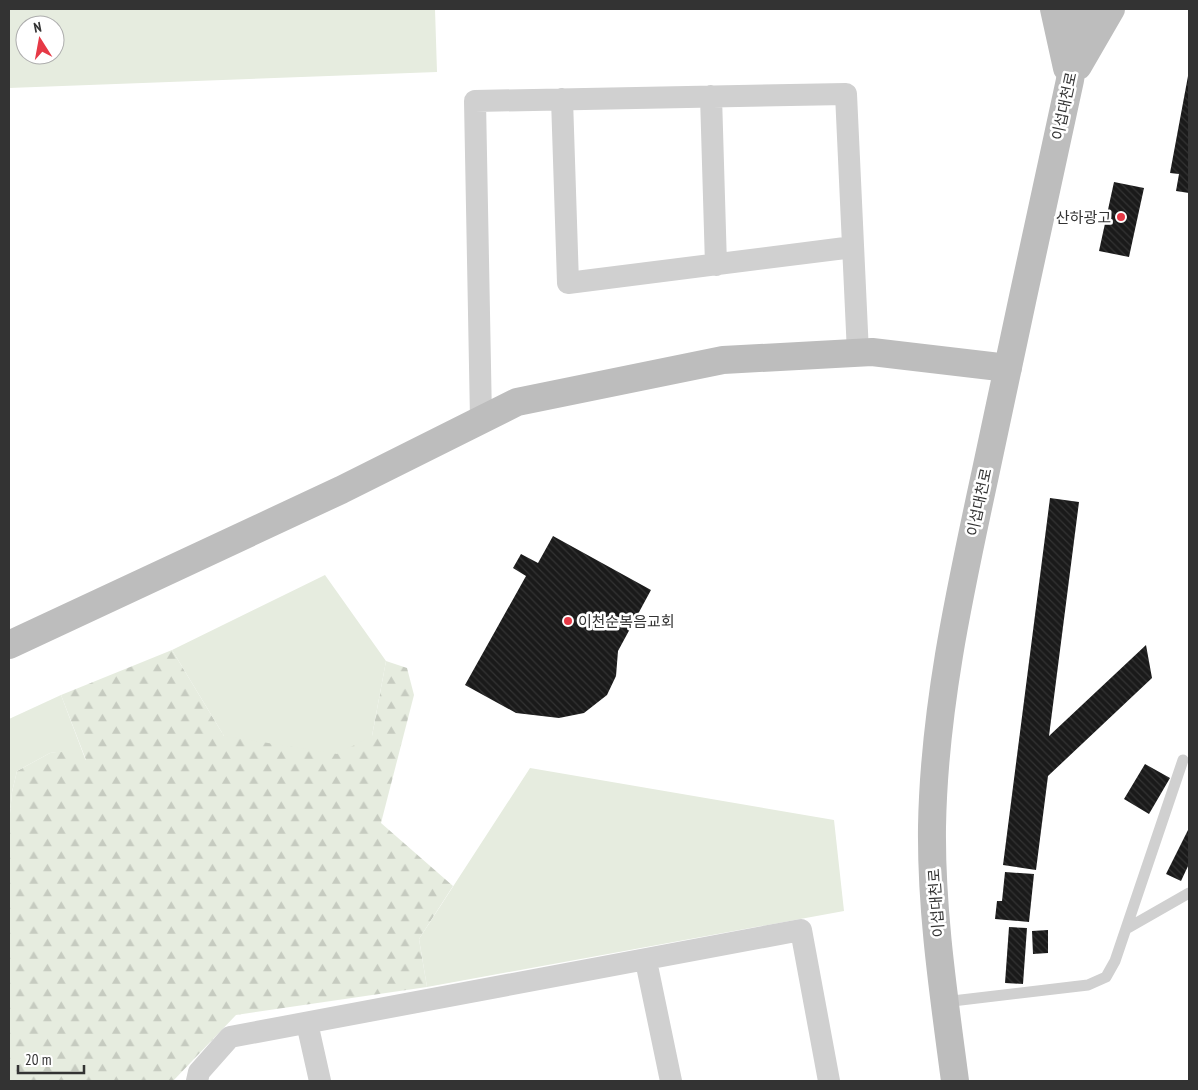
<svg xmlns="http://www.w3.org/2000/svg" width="1198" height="1090" font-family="'PT Sans Narrow','Noto Sans KR',sans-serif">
<defs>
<pattern id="forest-firs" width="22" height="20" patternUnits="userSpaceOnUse" patternTransform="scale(1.25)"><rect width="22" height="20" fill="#e6ecdf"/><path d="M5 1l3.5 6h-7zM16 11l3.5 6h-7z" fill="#c6cbc0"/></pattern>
<pattern id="building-back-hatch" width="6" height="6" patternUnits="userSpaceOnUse" patternTransform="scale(1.25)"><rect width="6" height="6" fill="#1a1a1a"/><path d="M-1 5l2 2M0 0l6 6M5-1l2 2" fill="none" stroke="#333"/></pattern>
</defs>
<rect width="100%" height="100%" fill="#fff"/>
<!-- forest -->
<path fill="url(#forest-firs)" d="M172,650l52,86h148l14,-75 21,7 7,27 -33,128 72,63 -34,53 8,48 -191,28 -63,66h-164v-257l3,-32 5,-21 33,-18 19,-3 17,10 -25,-65z"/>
<!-- park -->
<path fill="#e6ecdf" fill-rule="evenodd" d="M9,9h426l2,63 -428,16zM25,25h30v30h-30z
M325,575l61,86 -14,75 -35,18 -113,-18 -52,-86z
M61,695l25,66 -17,-10 -19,2 -33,18 -5,21 -3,32v-105z
M530,768l304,52 10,91 -417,76 -8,-48z"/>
<!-- building -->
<path fill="url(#building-back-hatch)" d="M1188,76h1v117l-13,-2 3,-17 -9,-1z
M1114,182l30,6 -15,69 -30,-6z
M1050,498l29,4 -30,234 97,-91 6,33 -104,98 -12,94 -33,-5z
M553,536l98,54 -33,61 -2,25 -9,19 -23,18 -25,5 -43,-5 -51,-28 61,-109 -13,-8 8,-14 17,9z
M1145,764l25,14 -21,36 -25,-15z
M1189,828v36l-8,17 -15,-7z
M1005,872l29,2 -5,48 -34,-3 2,-18h5z
M1009,927l18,1 -4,56 -18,-1z
M1048,930v23l-15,1 -1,-23z"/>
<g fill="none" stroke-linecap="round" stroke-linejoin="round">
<!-- lane -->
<path stroke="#d0d0d0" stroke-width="11" d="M1126,929l63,-36
M944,1002l144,-17 18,-8 9,-16 68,-201"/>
<!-- street -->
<path stroke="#d0d0d0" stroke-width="22" d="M711,96l5,169
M562,99l6,184 285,-36
M481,419l-6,-318 371,-7 12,259
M646,961l25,120
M307,1023l13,58
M197,1081l2,-9 31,-35 571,-107 28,151"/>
<!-- secondary -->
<path stroke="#bdbdbd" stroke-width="28" d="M1054,9l13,59
M1078,66l33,-57
M9,645l332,-155 176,-88 206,-42 149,-8 136,16
M955,1081c-11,-84 -24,-169 -23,-254 2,-119 28,-236 53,-352 28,-132 56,-263 85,-395l12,-71"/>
</g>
<!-- markers -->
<g fill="#e63946" stroke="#fff" stroke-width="2">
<circle cx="1121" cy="217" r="5"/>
<circle cx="568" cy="621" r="5"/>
</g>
<g text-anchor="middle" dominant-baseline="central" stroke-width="5" stroke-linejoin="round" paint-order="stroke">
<!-- street labels -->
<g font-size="15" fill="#333" stroke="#fff">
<text transform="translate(1064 106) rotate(-78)">이섭대천로</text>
<text transform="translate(979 502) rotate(-78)">이섭대천로</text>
<text transform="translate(936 903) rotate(-94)">이섭대천로</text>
</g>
<!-- poi labels -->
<g font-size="15" fill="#333" stroke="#fff" text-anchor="end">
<text x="1111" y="217">산하광고</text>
<text x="578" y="621" text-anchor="start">이천순복음교회</text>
</g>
</g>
<!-- border -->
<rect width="1198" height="1090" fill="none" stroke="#333333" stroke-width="20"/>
<!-- north arrow -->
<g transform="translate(40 40) rotate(349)"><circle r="24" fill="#ffffff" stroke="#adadad"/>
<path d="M0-4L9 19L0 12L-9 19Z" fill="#e63946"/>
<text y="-8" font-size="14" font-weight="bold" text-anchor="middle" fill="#333333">N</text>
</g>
<!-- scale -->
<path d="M18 1065v8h66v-8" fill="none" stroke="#333333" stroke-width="2.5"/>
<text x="25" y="1065" font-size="15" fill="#333333" stroke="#ffffff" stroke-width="4" paint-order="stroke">20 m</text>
</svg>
